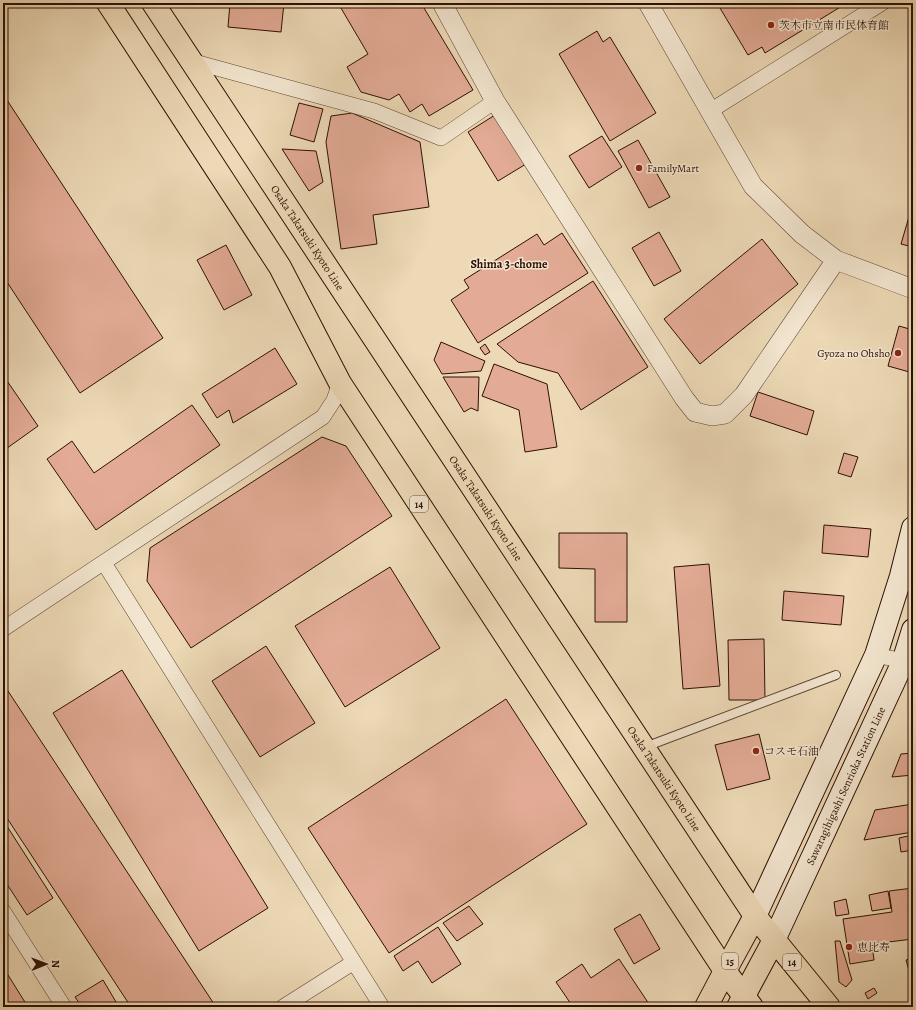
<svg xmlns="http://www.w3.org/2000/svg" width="916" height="1010" font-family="Alegreya,'Noto Serif JP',serif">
<rect width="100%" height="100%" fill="#edd9b6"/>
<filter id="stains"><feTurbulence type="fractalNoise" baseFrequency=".005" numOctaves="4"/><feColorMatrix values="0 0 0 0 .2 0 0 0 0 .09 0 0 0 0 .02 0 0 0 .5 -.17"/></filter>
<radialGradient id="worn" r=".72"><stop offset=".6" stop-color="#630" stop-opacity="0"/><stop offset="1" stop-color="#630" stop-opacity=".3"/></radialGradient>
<!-- building -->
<path fill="#e3ab95" stroke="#2d0f03" d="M230,3h54l-3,29 -53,-5z
M338,3h83l52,87 -44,26 -7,-12 -12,8 -11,-18 -10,6 -28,-8 -14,-25 21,-13z
M717,3h130l-82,50 -3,-6 -14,8z
M597,31l6,11 7,-5 46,76 -46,28 -51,-87z
M3,94l160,244 -83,55 -77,-117z
M299,103l24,6 -9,33 -24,-7z
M352,113l68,29 9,65 -56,8 4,29 -36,5 -15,-107 5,-26z
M495,115l31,49 -28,17 -30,-49z
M602,136l20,31 -33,21 -20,-32z
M638,140l32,57 -21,11 -31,-57z
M282,149l34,2 7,31 -14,9z
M913,203v44l-12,-3z
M659,232l22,39 -27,15 -22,-38z
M562,233l26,40 -110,70 -27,-43 18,-12 -5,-8 73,-46 7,11z
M762,239l36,45 -98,80 -36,-45z
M226,245l26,50 -28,15 -27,-50z
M593,281l55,86 -67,43 -23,-37 -40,-11 -21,-18z
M899,326l14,4v43l-25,-7z
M441,342l44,19 -4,10 -39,3 -8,-14z
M485,344l5,8 -5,3 -5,-7z
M275,348l22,36 -64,39 -4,-13 -12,8 -15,-24z
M494,364l53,20 10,63 -32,5 -6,-42 -37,-14z
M3,375l35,51 -35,25z
M443,377h36l-1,34 -7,-3 -7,4z
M758,392l56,19 -7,24 -57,-19z
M192,405l28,40 -124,85 -49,-71 25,-18 22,32z
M322,437l24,9 46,70 -201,132 -44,-67 3,-33z
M844,453l14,4 -7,20 -13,-4z
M824,525l47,4 -3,28 -46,-4z
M559,533h68v89h-32v-53l-36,-1z
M709,564l11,122 -37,3 -9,-122z
M390,567l50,81 -95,59 -50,-81z
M784,591l60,5 -3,29 -59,-5z
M764,639l1,61h-36l-1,-60z
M266,646l49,77 -55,34 -48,-76z
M122,670l146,238 -69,43 -146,-238z
M6,688l210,319h-85l-128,-195v-122z
M506,699l81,125 -198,129 -81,-125z
M759,734l11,45 -43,11 -12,-45z
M913,753v22l-21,2 9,-23z
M913,804v28l-49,8 11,-30z
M3,820l50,78 -26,17 -24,-37z
M913,835v15l-12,2 -2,-14z
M913,888v43h-1l1,8 -41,5 2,16 -24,4 -7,-45 49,-7 -3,-21z
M888,891l3,17 -19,3 -3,-16z
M846,899l3,15 -13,2 -2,-14z
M469,906l14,18 -26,17 -14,-18z
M640,914l20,35 -26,15 -20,-35z
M438,927l23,37 -29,19 -14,-22 -15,10 -9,-15z
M835,941h5l12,39 -6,7 -7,-5z
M913,958v23h-1l-6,-21z
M619,959l32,48h-78l-17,-25 26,-18 9,14z
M3,967l25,40h-25z
M103,980l16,27h-37l-7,-10z
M874,988l3,5 -9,6 -3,-6z"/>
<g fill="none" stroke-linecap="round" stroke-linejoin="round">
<defs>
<path id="service" d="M645,747l191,-72"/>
<path id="minor" d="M191,61l183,50 67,27 54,-37
M710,111l172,-108
M104,563l278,444
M3,629l320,-212 11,-17 6,-17
M876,655l36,8
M3,911l61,96
M283,1007l71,-45"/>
<path id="tertiary" d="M442,3l53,98 189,297 11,14 17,4 13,-2 19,-19 92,-135
M648,3l105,183 49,48 34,26 77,29"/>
<g id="secondary">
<path d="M755,916l121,-261 25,-79 12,-48"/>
<path id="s1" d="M774,940l129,-278 10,-32"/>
</g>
<g id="primary">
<path d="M108,3l172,264 60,116 385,588 27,36"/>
<path id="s2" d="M153,3l602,913 74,91"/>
<path d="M706,1007l19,-36 30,-55"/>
<path d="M738,1007l36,-67"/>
</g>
</defs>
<!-- service casing -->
<use href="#service" stroke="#5d4230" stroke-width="10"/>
<!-- minor casing -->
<use href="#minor" stroke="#5d4230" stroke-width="16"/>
<!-- tertiary casing -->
<use href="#tertiary" stroke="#5d4230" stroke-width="20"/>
<!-- secondary casing -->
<use href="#secondary" stroke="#2d0f03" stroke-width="24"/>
<!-- primary casing -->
<use href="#primary" stroke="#2d0f03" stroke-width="24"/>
<!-- service -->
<use href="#service" stroke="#f3e6d0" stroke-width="8"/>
<!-- minor -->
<use href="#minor" stroke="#f3e6d0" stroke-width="15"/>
<!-- tertiary -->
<use href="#tertiary" stroke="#f3e6d0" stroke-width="19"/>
<!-- secondary -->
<use href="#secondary" stroke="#f3e6d0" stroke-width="22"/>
<!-- primary -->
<use href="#primary" stroke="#edd9b6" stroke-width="22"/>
</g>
<!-- markers -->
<g fill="#8f2418" stroke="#f3e6d0" stroke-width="1.5">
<circle cx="771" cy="25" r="4"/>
<circle cx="639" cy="168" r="4"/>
<circle cx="898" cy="353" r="4"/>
<circle cx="756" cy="751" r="4"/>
<circle cx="849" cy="947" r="4"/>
</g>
<g text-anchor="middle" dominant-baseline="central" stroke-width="3" stroke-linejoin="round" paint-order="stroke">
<!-- shield labels -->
<g fill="#f3e6d0" stroke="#685040" stroke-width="1">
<rect x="410" y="496" width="18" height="16" rx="3"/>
<rect x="722" y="953" width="16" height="16" rx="3"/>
<rect x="783" y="954" width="18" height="16" rx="3"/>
</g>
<g font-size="10" font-weight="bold" fill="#2d0f03">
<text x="419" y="504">14</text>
<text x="730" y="961">15</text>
<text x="792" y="962">14</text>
</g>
<!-- poi labels -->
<g font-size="11" fill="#2d0f03" stroke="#f3e6d0" text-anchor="start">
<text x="779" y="25">茨木市立南市民体育館</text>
<text x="647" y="168">FamilyMart</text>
<text x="890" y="353" text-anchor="end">Gyoza no Ohsho</text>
<text x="764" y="751">コスモ石油</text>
<text x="857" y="947">恵比寿</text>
</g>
<!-- street labels -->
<g font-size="11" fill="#2d0f03" stroke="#f3e6d0">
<text stroke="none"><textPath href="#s2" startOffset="281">Osaka Takatsuki Kyoto Line</textPath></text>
<text stroke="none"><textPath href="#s2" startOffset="605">Osaka Takatsuki Kyoto Line</textPath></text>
<text stroke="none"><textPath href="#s2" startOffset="929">Osaka Takatsuki Kyoto Line</textPath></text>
<text stroke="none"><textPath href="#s1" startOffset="170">Sawaragihigashi Senrioka Station Line</textPath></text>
</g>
<!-- neighbourhood labels -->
<g font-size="12" font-weight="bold" fill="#2d0f03" stroke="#f3e6d0">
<text x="509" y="264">Shima 3-chome</text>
</g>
</g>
<!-- margin -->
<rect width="916" height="1010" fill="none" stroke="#edd9b6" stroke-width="16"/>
<rect x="4" y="4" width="908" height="1002" fill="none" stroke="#2d0f03" stroke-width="2"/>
<rect x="8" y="8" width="900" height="994" fill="none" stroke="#2d0f03"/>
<!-- north arrow -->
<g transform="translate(46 964) rotate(89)" stroke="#f3e6d0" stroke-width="3" paint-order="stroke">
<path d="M0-3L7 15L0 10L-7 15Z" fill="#2d0f03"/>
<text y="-6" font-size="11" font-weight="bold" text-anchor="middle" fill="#2d0f03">N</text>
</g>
<rect width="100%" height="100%" filter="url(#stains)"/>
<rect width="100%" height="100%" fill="url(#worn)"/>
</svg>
